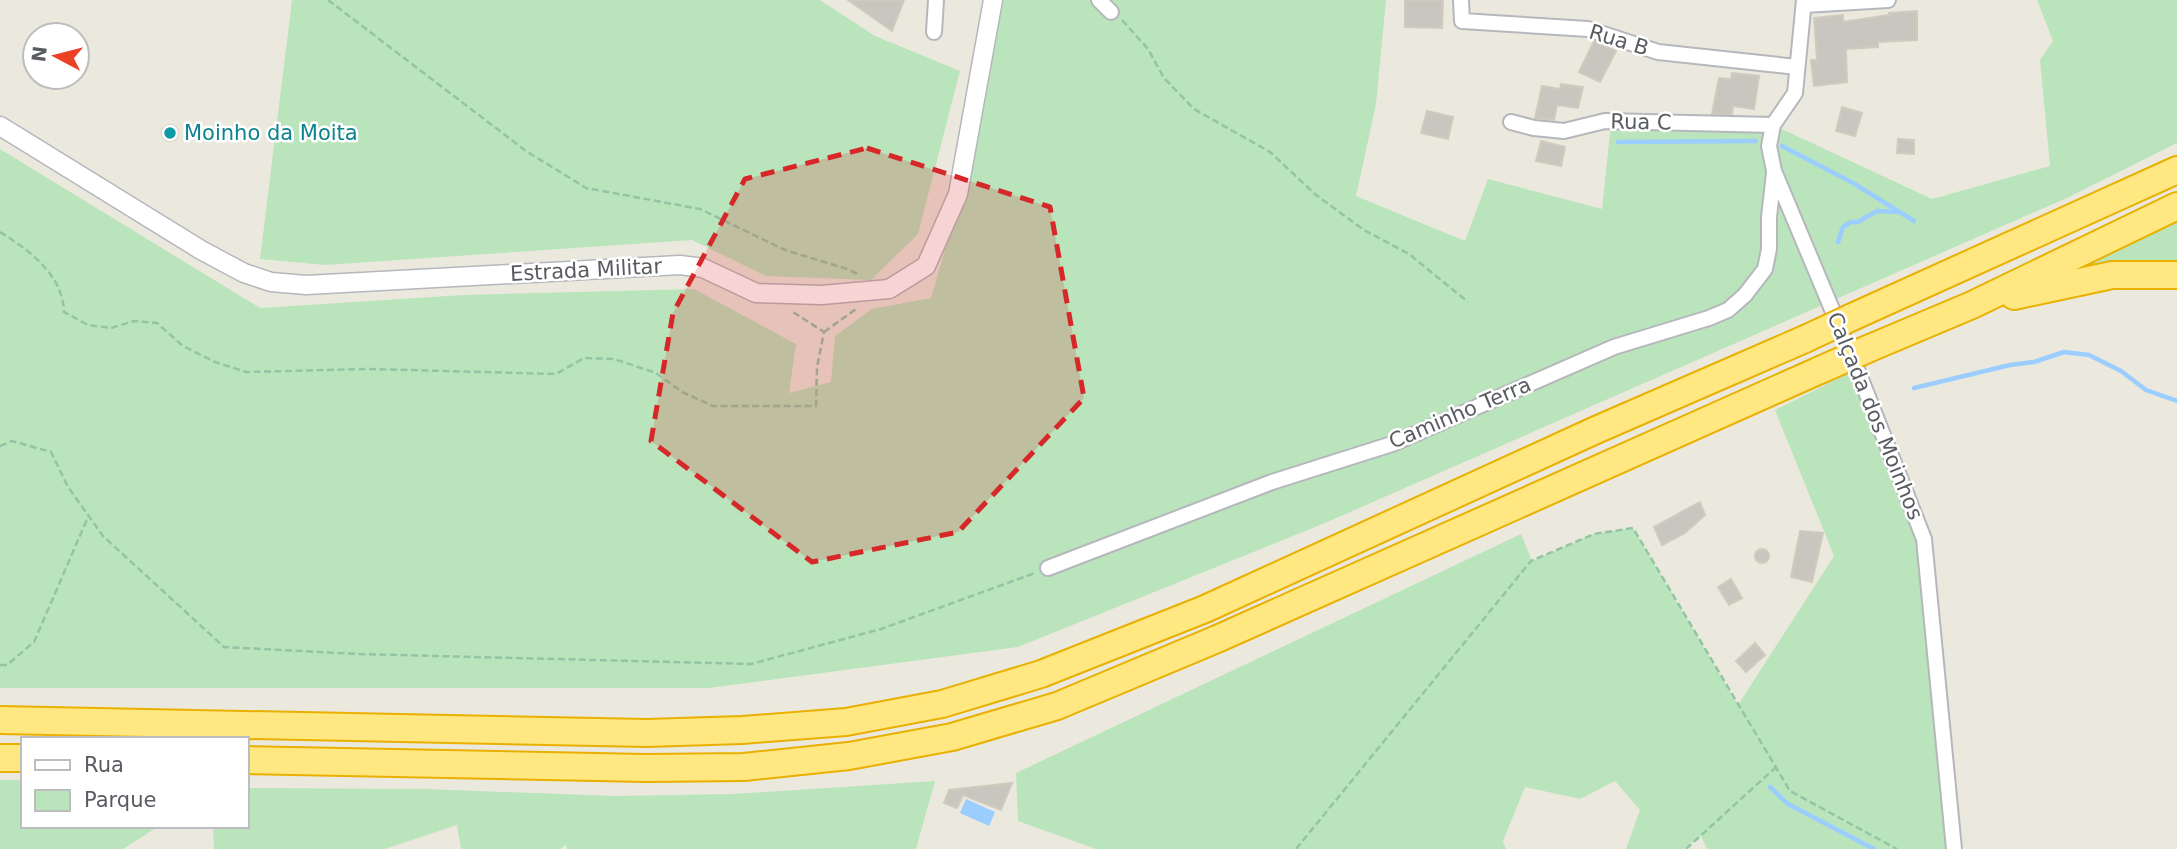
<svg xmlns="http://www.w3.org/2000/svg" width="2177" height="849" font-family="'DejaVu Sans',sans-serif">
<rect width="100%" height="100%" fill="#ebe9de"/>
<!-- green -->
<path fill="#bae4bc" d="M292,0h528l55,36 85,35 -42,163 -47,46 -105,-4 -74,-36 -367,25 -65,-6z
M1003,0h90l18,11 -1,-11h276l-10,104 -20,92 109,45 23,-62 114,30 10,-95 161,11 159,74 118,-33 -10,-106 13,-19 -16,-41h140v143l-108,54 -744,326 -307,124 -309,41h-709v-539l260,159 203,-13 231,-6 102,55 -7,49 42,-11 4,-46 37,-27 59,-11 49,-169z
M2177,221v39l-106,7z
M1857,369l67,170 35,310h-252l-6,-13 -18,13h-57l14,-39 -25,-29 -35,18 -55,-12 -22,54 3,8h-410l-78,-28 -2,-48 505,-239 11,27 62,-27 39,-6 105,177 96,-149 -59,-146z
M0,780h23v46h136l-36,23h-123z
M935,781l-19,68h-349l-1,-4 -6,4h-99l-4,-24 -72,24h-171l-1,-23h34v-38l179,1 188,7 120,-2z"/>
<!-- water -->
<path fill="#9bcdff" d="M966,799l29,13 -6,14 -29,-13z"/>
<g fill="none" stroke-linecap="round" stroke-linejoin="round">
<!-- stream -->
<path stroke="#9bcdff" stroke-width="4.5" d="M1618,142l138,-1
M1782,146l71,37 61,38
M1838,242l5,-15 8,-5h7l19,-11 23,1
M1914,388l96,-23 24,-3 30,-10 25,3 32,16 25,19 31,11
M1770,787l18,17 86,45"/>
</g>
<!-- building -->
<path fill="#c8c6be" stroke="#d0cbbd" stroke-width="2" d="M848,0h56l-12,31z
M1405,0h38l-1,28 -37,-1z
M1917,11v29l-39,2v5l-32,2 1,33 -33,4 -3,-26h6l-3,-42 29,-3v7l46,-7v-2z
M1594,41l22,10 -16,31 -21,-10z
M1732,73l27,3 -5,33 -21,-3 -1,8h-20l7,-36 12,1z
M1561,84l22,3 -5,21 -21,-3 -3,15 -19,-2 7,-32 18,3z
M1842,107l20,6 -7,23 -19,-5z
M1427,111l26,6 -5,22 -27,-6z
M162 133a8 8 0 1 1 16 0a8 8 0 1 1-16 0Z
M1898,139l16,1v14l-17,-1z
M1541,141l24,6 -4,19 -25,-5z
M1700,502l5,13 -20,18 -23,12 -8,-18z
M1800,531l23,2 -11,49 -21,-5z
M1755 556a7 7 0 1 1 14 0a7 7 0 1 1-14 0Z
M1731,579l11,19 -13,7 -11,-18z
M1755,643l10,12 -19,17 -10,-11z
M1012,783l-11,27 -38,-15 -6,13 -13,-5 5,-13z"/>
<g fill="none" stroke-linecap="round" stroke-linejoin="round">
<defs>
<path id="minor" d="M1099,0l12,12
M1461,0l1,21 126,8 70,23 139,15
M1804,0l-9,93 -22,32 -4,21 5,25 83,198 67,170 30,310
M1804,5l84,-5
M934,32l2,-32
M1511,122l23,6 30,3 41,-10 168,4
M1048,568l224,-86 120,-38 222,-97 95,-29 19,-8 17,-15 20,-26 4,-20v-32l5,-44"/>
<path id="tertiary" d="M0,126l201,124 43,23 27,9 35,3 374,-20 23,3 53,25 66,2 67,-6 37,-23 32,-72 35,-194"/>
<path id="motorway" d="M2014,296l98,-21h65
M1850,318l327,-148
M1870,348l102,-43 205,-99
M0,720l647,13 95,-3 104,-8 96,-18 99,-30 164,-65 391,-179 209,-91
M0,758h23
M247,760l399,8 98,-1 105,-11 103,-19 105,-31 160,-67 603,-269"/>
</defs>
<!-- minor casing -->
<use href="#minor" stroke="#b5b7bc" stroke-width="18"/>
<!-- tertiary casing -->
<use href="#tertiary" stroke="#b5b7bc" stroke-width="21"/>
<!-- motorway casing -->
<use href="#motorway" stroke="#eab000" stroke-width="30"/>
<!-- path -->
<path stroke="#93c5a4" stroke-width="2.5" stroke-dasharray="7 3.5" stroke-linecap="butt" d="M328,0l198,151 60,37 114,21 85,41 62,19 13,6
M1122,20l26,29 16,29 30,31 76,43 46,43 48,35 45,24 59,48
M0,232c29,18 63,43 64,80l24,13 23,3 23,-7 23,2 26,23 32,16 31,10 123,-3 187,5 28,-16 30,1 42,14 26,19 31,14h103l1,-39 7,-35 -31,-20
M824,332l32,-23
M0,446l12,-5 39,11 17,35 35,49 121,111 134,7 393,10 130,-35 154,-56
M0,665h7l27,-23 54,-125
M1296,849l235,-288 63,-27 39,-6 157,263 107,58
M1686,849l89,-81"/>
<!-- minor -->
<use href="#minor" stroke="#fff" stroke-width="14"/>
<!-- tertiary -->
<use href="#tertiary" stroke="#fff" stroke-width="18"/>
<!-- motorway -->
<use href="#motorway" stroke="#ffe782" stroke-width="26"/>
<defs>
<path id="motorway-bridge" d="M1805,339l45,-21
M1820,370l50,-22"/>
</defs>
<!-- motorway-bridge casing -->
<use href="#motorway-bridge" stroke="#eab000" stroke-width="30" stroke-linecap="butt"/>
<!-- motorway-bridge -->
<use href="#motorway-bridge" stroke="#ffe782" stroke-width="26"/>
</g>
<!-- marked area -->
<path fill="#d62828" fill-opacity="0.2" stroke="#d62828" stroke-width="5" stroke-dasharray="14 9" stroke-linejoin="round" d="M867,148l183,59 34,191 -126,134 -146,30 -161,-121 22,-128 72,-134z"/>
<!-- markers -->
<circle fill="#0f9aa8" stroke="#fff" stroke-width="2.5" cx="170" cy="133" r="7"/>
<g text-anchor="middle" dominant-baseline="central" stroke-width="5" stroke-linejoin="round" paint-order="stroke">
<!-- street labels -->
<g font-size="21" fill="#585b60" stroke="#fff">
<text transform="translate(1619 40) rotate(17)">Rua B</text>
<text transform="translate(1641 122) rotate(1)">Rua C</text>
<text transform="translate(586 270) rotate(-3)">Estrada Militar</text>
<text transform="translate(1460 413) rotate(-23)">Caminho Terra</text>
<text transform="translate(1875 416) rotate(68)">Calçada dos Moinhos</text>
</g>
<!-- culture labels -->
<g font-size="21" fill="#0d838f" stroke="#fff" text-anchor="start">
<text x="184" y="133">Moinho da Moita</text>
</g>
</g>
<!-- legend -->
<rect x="21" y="737" width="228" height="91" fill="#ffffff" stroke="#bcbdbf" stroke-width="2"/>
<rect x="35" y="760" width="35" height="10" fill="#ffffff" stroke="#bcbdbf" stroke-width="2"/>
<text x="84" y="772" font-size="21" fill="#585b60">Rua</text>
<rect x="35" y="790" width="35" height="21" fill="#bae4bc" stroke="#bcbdbf" stroke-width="2"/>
<text x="84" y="807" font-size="21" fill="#585b60">Parque</text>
<!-- north arrow -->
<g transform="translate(56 56) rotate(277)"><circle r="33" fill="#ffffff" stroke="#bcbdbf" stroke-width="2"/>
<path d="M0-5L12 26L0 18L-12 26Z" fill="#ec4124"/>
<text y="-10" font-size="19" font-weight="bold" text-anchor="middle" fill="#585b60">N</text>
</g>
</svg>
